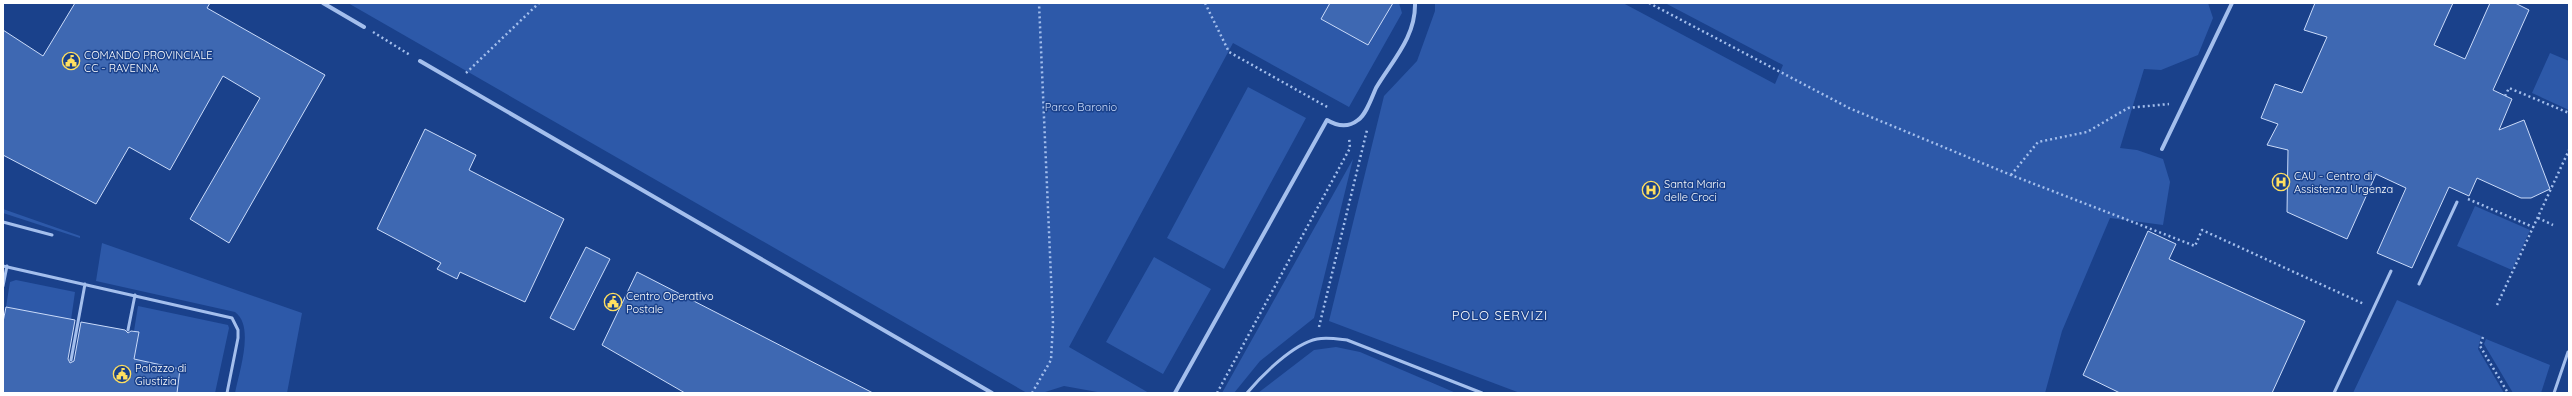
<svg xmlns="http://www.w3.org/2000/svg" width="2572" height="396" font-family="Quicksand,sans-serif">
<rect width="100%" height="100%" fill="#1a418b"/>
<!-- green -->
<path fill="#2d59a9" d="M348,3h1051l3,10 -53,94 -116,-64 -164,304 80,46h-46l-39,-7 -22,7h-15z
M1435,3h188l152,81 8,-19 -118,-62h543l5,15 -15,37 -37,15 -17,-1 -24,79 17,2 26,9 7,23 -7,43 -53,-7 -48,113 -17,62h-525l-191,-72 55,-225 33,-35 18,-50z
M2550,53l19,8v49l-37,-17z
M1248,87l58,31 -82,151 -57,-31z
M1353,159l-39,159 -54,43 -26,32h-12z
M2475,206l55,24 -18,40 -55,-24z
M3,209l77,27v2l-77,-25z
M102,243l200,70 -15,80h-52c4,-21 20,-67 0,-81l-139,-31z
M1154,257l57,32 -48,85 -57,-32z
M16,280l59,12 -4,28 -65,-13 4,-25z
M2397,300l84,36 -3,13 26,44h-151z
M138,306l90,19 1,3 -14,65h-38l1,-8 -44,-26 5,-26 -5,-2z
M2486,339l64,26 -9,28h-28l-29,-49z
M1336,347l24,5 96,41h-198l56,-43z"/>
<!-- building -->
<path fill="#3e68b2" stroke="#cadbfa" d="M75,3h135l-3,5 118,67 -96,168 -39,-24 70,-121 -37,-22 -53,94 -41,-23 -33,57 -93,-49v-125l40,26z
M1330,3h63l-25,42 -47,-26z
M2315,3h138l-19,42 31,14 25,-56h25l14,7 -36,80 19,9 -13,31 25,-10 26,69 -19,9h-10l-44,-20 -8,18 -20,-9 -37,81 -35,-15 29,-65 -30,-14 -29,65 -60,-27 1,-62 -21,-5 11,-21 -17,-6 14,-34 27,9 25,-56 -23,-7z
M425,129l51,26 -7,15 95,49 -39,83 -65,-30 -3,7 -20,-10 4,-6 -64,-34z
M2148,231l28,13 -7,15 136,62 -33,72h-152l-37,-18z
M586,247l24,12 -36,71 -24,-12z
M637,272l8,4 228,117h-188l-83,-48z
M6,307l69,13 -7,39 2,4 4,-2 7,-39 44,8 3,3 3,-2 8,1 -5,27 46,10 -3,24h-174v-71z"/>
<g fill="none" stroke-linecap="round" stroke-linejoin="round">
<!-- path -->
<path stroke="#a4bfed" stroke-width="2.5" stroke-dasharray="2 3" stroke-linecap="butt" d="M1205,3l24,49 100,56
M1649,3l200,105 162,67 184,71 7,-16 162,74
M373,32l37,23
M466,73l73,-70
M2505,96l4,-8 60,25
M2011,175l27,-33 49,-10 41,-24 41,-4
M2468,199l65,28
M2538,218l15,7
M2497,305l72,-155
M1319,327l48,-197
M2483,337l-3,9 28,47
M1032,393l19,-33 2,-37 -14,-320
M1217,393l133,-245 -1,-11"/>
<!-- service -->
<path stroke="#a4bfed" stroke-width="3" d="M3,222l49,13
M3,266l229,52 6,12v8l-11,55
M2419,284l38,-82
M3,286l4,-20
M128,330l7,-35
M71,360l14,-76
M1247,393c15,-18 46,-49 70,-54 10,-2 21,0 30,1l135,53
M2334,393l57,-122
M2554,393l14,-41"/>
<!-- minor -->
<path stroke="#a4bfed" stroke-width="4" d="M323,3l41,24
M420,61l572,332
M2162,149l70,-146
M1175,393l152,-273c10,6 21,8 31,0 8,-5 14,-23 18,-32 16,-27 40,-51 39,-85"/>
</g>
<!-- icons -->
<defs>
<symbol id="civic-ring" viewBox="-11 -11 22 22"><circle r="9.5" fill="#1a418b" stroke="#ffdf60" stroke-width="1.5"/><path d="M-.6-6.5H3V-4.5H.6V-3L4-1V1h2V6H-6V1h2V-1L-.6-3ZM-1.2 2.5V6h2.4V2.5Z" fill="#ffdf60"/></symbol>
<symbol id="hospital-ring" viewBox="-11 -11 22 22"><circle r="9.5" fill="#1a418b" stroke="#ffdf60" stroke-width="1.5"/><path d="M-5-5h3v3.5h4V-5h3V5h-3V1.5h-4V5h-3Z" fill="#ffdf60"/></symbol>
</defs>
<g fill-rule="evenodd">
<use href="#civic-ring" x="61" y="51" width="20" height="20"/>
<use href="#hospital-ring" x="2271" y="172" width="20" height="20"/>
<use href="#hospital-ring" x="1641" y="180" width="20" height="20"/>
<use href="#civic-ring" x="603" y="292" width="20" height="20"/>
<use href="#civic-ring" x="112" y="364" width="20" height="20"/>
</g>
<g text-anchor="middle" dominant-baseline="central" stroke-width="3" stroke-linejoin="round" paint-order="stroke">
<!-- poi labels -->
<g font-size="11" fill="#fff" stroke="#1a418b" text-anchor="start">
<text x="84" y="55">COMANDO PROVINCIALE<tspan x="84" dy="13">CC - RAVENNA</tspan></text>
<text x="2294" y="176">CAU - Centro di<tspan x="2294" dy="13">Assistenza Urgenza</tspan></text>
<text x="1664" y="184">Santa Maria<tspan x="1664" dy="13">delle Croci</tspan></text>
<text x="626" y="296">Centro Operativo<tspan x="626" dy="13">Postale</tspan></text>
<text x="135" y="368">Palazzo di<tspan x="135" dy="13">Giustizia</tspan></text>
</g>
<!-- park labels -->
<g font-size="11" fill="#cadbfa" stroke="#1a418b">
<text x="1081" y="107">Parco Baronio</text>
</g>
<!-- quarter labels -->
<g font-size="13" letter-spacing="1" fill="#fff" stroke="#1a418b">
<text x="1500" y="315">POLO SERVIZI</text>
</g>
</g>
<!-- border -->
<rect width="2572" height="396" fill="none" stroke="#ffffff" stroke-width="8"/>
</svg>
